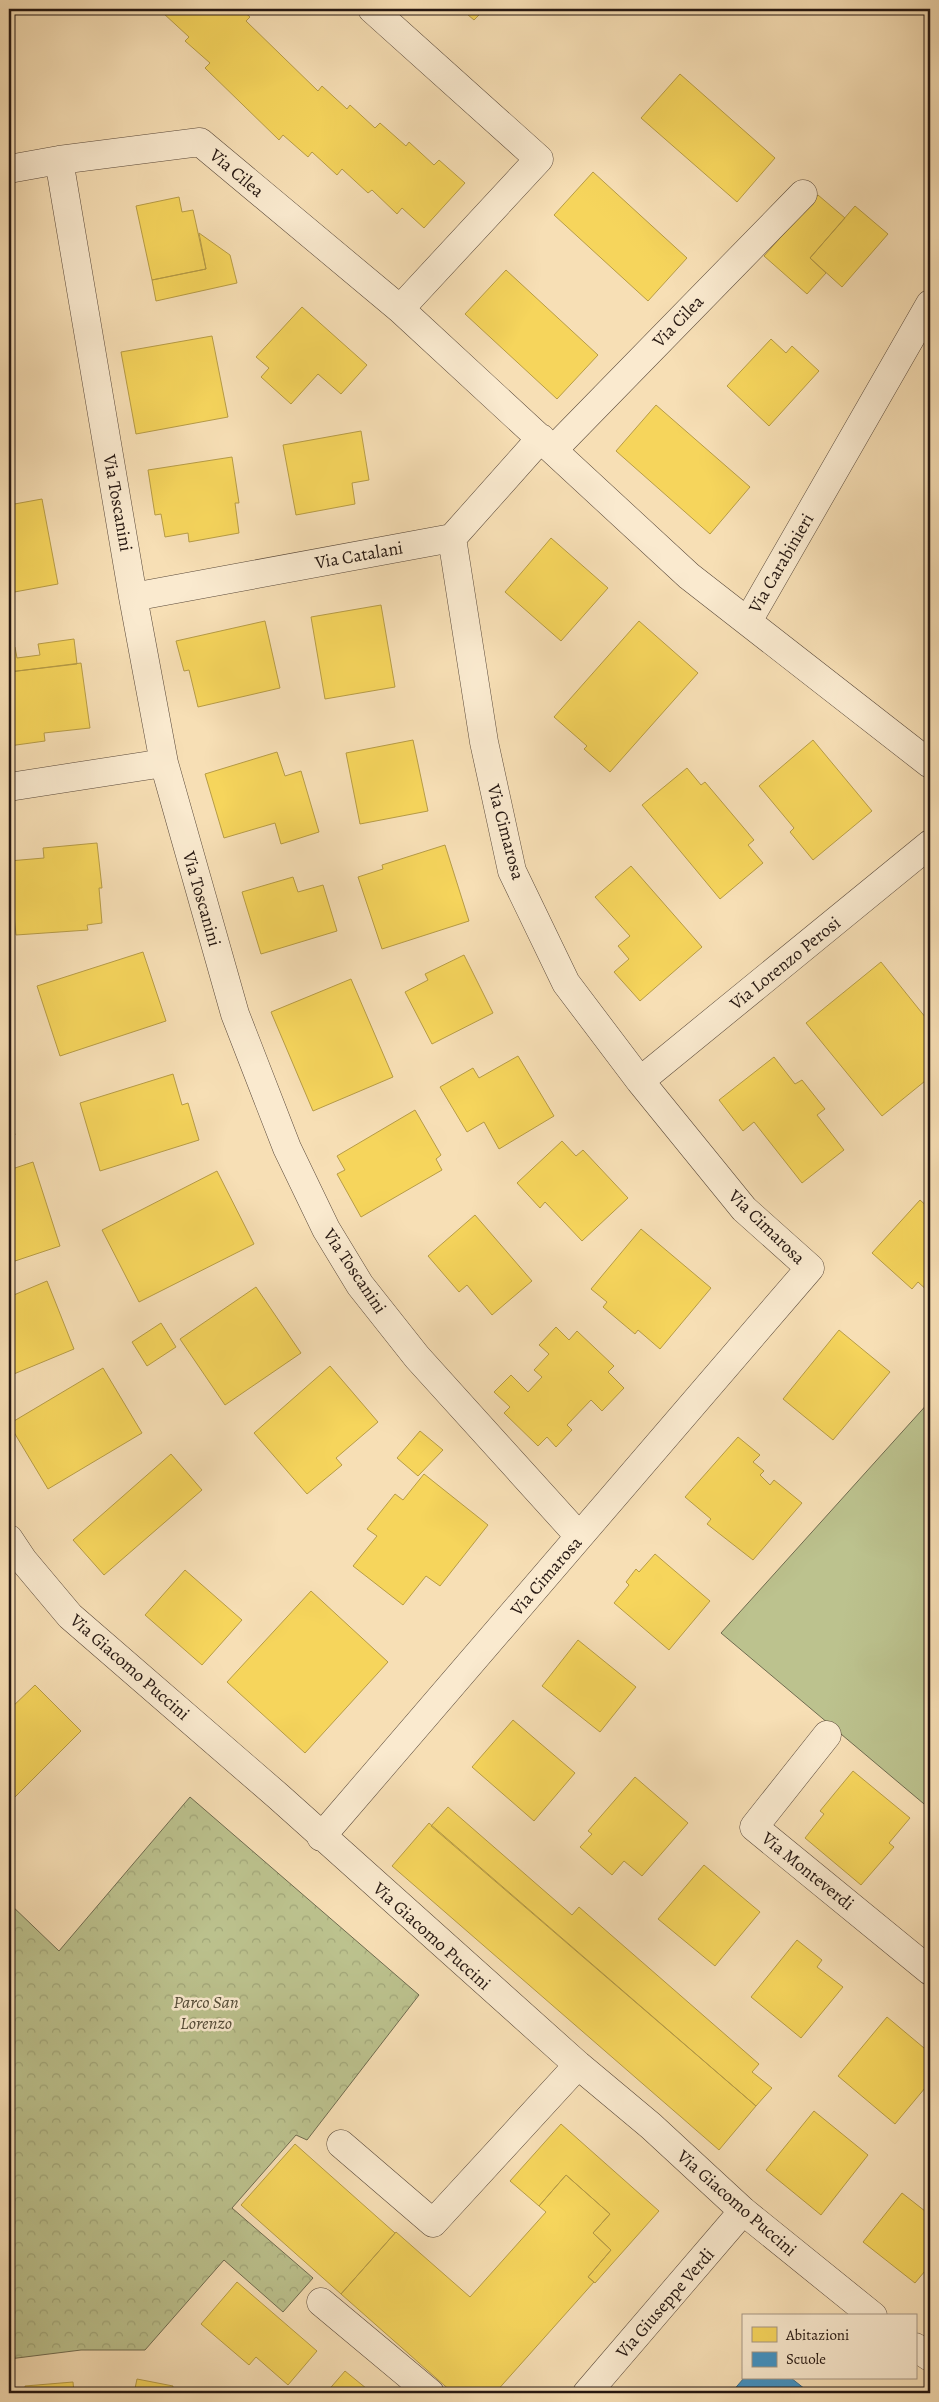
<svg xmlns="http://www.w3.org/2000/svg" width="939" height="2402" font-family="Alegreya,serif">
<defs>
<pattern id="forest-crowns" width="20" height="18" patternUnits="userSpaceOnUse" patternTransform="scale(1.25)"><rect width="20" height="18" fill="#bcc28e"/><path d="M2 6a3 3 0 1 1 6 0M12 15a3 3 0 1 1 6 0" fill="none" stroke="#a1a679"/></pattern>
</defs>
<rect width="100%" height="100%" fill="#f7dfb5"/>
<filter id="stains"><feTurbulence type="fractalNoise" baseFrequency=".004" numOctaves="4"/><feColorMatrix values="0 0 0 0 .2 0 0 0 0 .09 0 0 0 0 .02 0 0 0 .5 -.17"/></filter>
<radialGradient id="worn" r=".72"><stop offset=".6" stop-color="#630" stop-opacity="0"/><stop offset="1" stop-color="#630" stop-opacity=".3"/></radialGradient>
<!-- green -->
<path fill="#bcc28e" stroke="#706c50" d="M930,1401v408l-209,-176z"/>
<!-- forest -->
<path fill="url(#forest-crowns)" stroke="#706c50" d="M190,1797l229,198 -112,145 -11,-5 -64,73 81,70 -30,34 -59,-52 -79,90h-64l-72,9v-456l50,48z"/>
<!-- homes -->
<path fill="#f6d55c" stroke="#b79c46" d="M164,9h77l9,8 -4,4 72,70 4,-5 25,23 3,-4 25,23 5,-5 26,23 3,-4 25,23 5,-5 26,23 -41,45 -22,-20 -5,6 -25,-24 -4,3 -26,-24 -5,6 -25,-23 -4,5 -25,-22 -4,5 -74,-72 5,-5 -25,-22 4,-4 -26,-24 3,-3z
M461,9h24l-11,11z
M680,74l95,84 -38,44 -96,-84z
M593,172l94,86 -39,43 -94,-86z
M818,195l27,23 -35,40 16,15 -19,21 -43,-38z
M179,197l3,15 11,-2 13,59 -54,11 -16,-74z
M855,206l33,28 -46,53 -32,-29z
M199,233l31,22 7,28 -81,18 -4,-21 54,-11z
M506,270l92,85 -41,44 -92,-85z
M302,307l65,58 -26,29 -23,-20 -27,30 -30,-27 8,-9 -13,-11z
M212,336l16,81 -92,17 -15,-82z
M771,339l15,14 6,-7 27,25 -50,55 -42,-40z
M9,395l4,37h-4z
M656,405l94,82 -40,47 -94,-83z
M361,431l8,49 -17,3 3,21 -59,11 -13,-70z
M232,457l7,46h-4l4,30 -50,9 -1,-9 -23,4 -4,-23 -6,1 -7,-45z
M42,499l16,85 -49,9v-88z
M551,538l57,50 -47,53 -56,-49z
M381,605l14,82 -70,12 -14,-82z
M265,621l15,67 -82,19 -9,-37 -5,1 -8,-30z
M639,621l59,52 -88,99 -26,-23 3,-3 -33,-29z
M74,639l3,25 -68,8v-24l6,-1 2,11 23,-3 -2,-11z
M81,663l9,65 -46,5 1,8 -36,5v-74z
M413,740l15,71 -68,13 -14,-71z
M813,740l59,71 -59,49 -23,-28 4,-4 -35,-42z
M277,752l8,24 16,-5 18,61 -38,12 -6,-21 -51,15 -19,-64z
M687,768l14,17 4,-3 49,58 -6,5 15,18 -43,36 -78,-94z
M97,843l5,45h-3l3,35 -15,2 1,5 -72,5 -7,-74 35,-3 -1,-10z
M445,845l24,76 -87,28 -24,-72 25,-8 -1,-4z
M631,866l71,81 -62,54 -26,-29 15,-13 -11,-13 12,-10 -35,-39z
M293,877l5,15 25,-7 14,46 -76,23 -19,-62z
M143,952l23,69 -106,35 -23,-70z
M464,955l29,58 -61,31 -27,-52 23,-12 -3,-6z
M881,962l49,61v54l-48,39 -76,-93z
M351,979l42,98 -80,34 -42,-99z
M518,1056l36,60 -55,33 -15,-27 -17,10 -27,-45 33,-19 6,10z
M774,1057l21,27 7,-4 23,29 -8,6 27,35 -42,33 -48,-61 -11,9 -24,-31z
M173,1074l9,31 6,-2 11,37 -99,31 -20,-68z
M9,1110l6,25 -6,2z
M415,1110l26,45 -5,4 6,11 -81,47 -24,-43 8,-4 -8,-14z
M562,1141l14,15 7,-6 45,48 -46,43 -37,-39 -5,6 -23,-25z
M33,1162l27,84 -51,17v-93z
M217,1171l37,73 -115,58 -37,-72z
M920,1200l10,9v84l-12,-11 -6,7 -40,-36z
M475,1215l57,66 -40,34 -25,-30 -8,7 -31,-36z
M641,1229l70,59 -51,61 -22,-19 -3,4 -32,-27 4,-5 -16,-13z
M47,1281l27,68 -65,27v-79z
M256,1287l45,66 -76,52 -45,-66z
M161,1323l15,24 -29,19 -15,-24z
M556,1327l13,13 8,-9 37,35 -6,6 16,16 -22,23 -11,-11 -24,25 5,5 -16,17 -9,-10 -9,9 -34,-33 6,-6 -16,-15 17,-17 17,17 14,-15 -8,-7 15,-16 -10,-9z
M839,1330l51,42 -57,68 -50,-41z
M330,1366l48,56 -42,36 6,7 -35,29 -53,-61z
M103,1368l39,65 -94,56 -39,-65z
M420,1431l23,19 -25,26 -21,-18z
M738,1437l22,18 -7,7 11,9 -4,4 10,10 4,-5 28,23 -49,57 -46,-36 4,-5 -26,-22z
M171,1454l31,36 -98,85 -31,-35z
M424,1474l64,51 -48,61 -14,-10 -23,29 -50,-39 24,-30 -10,-7 28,-35 8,6z
M655,1554l55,47 -41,49 -55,-47 15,-18 -3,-3 10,-13 3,3z
M185,1570l57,50 -40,45 -57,-50z
M311,1591l77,71 -83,91 -78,-71z
M578,1640l58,47 -36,45 -58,-46z
M35,1685l46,46 -72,72v-93z
M513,1720l62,53 -41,48 -62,-54z
M853,1771l57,47 -21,25 5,4 -33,38 -56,-47 19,-24 -4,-3z
M635,1777l53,46 -46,53 -18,-15 -12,14 -32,-28 12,-13 -4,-3z
M448,1807l124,108 7,-8 180,157 -7,8 20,16 -16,18 -325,-280z
M429,1823l327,283 -37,44 -327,-284z
M704,1865l56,47 -45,54 -57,-47z
M797,1940l25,20 -5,7 26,20 -42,51 -50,-41z
M887,2017l43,36v29l-35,42 -57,-48z
M814,2111l54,44 -47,60 -55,-45z
M561,2124l98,87 -64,72 -7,-6 23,-27 -18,-17 17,-19 -44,-39 -27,31 -29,-25z
M295,2144l100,89 -54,61 -100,-89z
M566,2175l44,39 -17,19 18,17 -23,27 6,5 -99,111h-42l-112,-99 55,-62 74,65 76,-85 -7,-6z
M902,2193l28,22v50l-15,18 -52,-41z
M237,2282l80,69 -29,34 -32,-28 -7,8 -48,-41z
M345,2371l27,22h-46z
M137,2379l36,7 -1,7h-38z
M73,2382l1,11h-49v-7z"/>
<!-- schools -->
<path fill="#4393c3" stroke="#3a6e8e" d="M744,2378h47l19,15h-79z"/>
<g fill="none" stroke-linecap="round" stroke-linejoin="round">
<defs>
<path id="minor" d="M372,9l167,150 -139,150
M59,160l74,437 31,166 71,251 52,134 39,81 34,56 57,72 162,179
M9,169l50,-9 141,-18 200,167 289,267 241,188
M554,449l249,-255
M133,597l319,-59 89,-100
M748,621l182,-317
M9,787l155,-24
M640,1081l290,-237
M9,1539l14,21 47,56 209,181 299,268 73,61 92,85 130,105
M827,1735l-73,92 176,144
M321,1837l489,-569 -66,-59 -104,-128 -74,-98 -54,-112 -28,-129 -32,-204
M341,2144l92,79 145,-158
M321,2302l109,91
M915,2347l15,10
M587,2393l156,-182"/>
</defs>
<!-- minor casing -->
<use href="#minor" stroke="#5a493a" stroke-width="29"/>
<!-- minor -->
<use href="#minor" stroke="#faeacf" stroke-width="28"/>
</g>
<g text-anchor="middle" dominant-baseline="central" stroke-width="5" stroke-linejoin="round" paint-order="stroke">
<!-- street labels -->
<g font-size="18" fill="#251711" stroke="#faeacf">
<text transform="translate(237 173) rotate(40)">Via Cilea</text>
<text transform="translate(678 321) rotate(-46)">Via Cilea</text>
<text transform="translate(118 503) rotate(80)">Via Toscanini</text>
<text transform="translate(359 555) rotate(-10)">Via Catalani</text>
<text transform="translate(781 563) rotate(-60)">Via Carabinieri</text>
<text transform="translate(506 832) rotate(75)">Via Cimarosa</text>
<text transform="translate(202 899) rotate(74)">Via Toscanini</text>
<text transform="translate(785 963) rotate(-39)">Via Lorenzo Perosi</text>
<text transform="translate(767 1227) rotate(44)">Via Cimarosa</text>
<text transform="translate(355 1271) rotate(56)">Via Toscanini</text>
<text transform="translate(546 1576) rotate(-49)">Via Cimarosa</text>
<text transform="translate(130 1667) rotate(41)">Via Giacomo Puccini</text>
<text transform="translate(808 1871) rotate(39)">Via Monteverdi</text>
<text transform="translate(432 1936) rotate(42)">Via Giacomo Puccini</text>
<text transform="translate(737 2203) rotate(41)">Via Giacomo Puccini</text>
<text transform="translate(665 2303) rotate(-49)">Via Giuseppe Verdi</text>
</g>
<!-- park labels -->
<g font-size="18" font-style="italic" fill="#524a36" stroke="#faeacf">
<text x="206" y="2002">Parco San<tspan x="206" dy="21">Lorenzo</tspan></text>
</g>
</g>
<!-- margin -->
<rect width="939" height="2402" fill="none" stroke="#f7dfb5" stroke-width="30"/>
<rect x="10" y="10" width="919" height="2382" fill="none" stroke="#251711" stroke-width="2.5"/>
<rect x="15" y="15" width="909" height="2372" fill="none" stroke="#251711"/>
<!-- legend -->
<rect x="742" y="2314" width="175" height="65" fill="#faeacf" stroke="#a59683"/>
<rect x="752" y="2327" width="25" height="15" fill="#f6d55c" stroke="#a59683"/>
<text x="786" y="2340" font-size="15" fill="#251711">Abitazioni</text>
<rect x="752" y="2352" width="25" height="15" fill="#4393c3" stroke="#a59683"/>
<text x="786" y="2364" font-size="15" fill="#251711">Scuole</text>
<rect width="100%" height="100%" filter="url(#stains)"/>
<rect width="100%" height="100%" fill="url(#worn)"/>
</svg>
